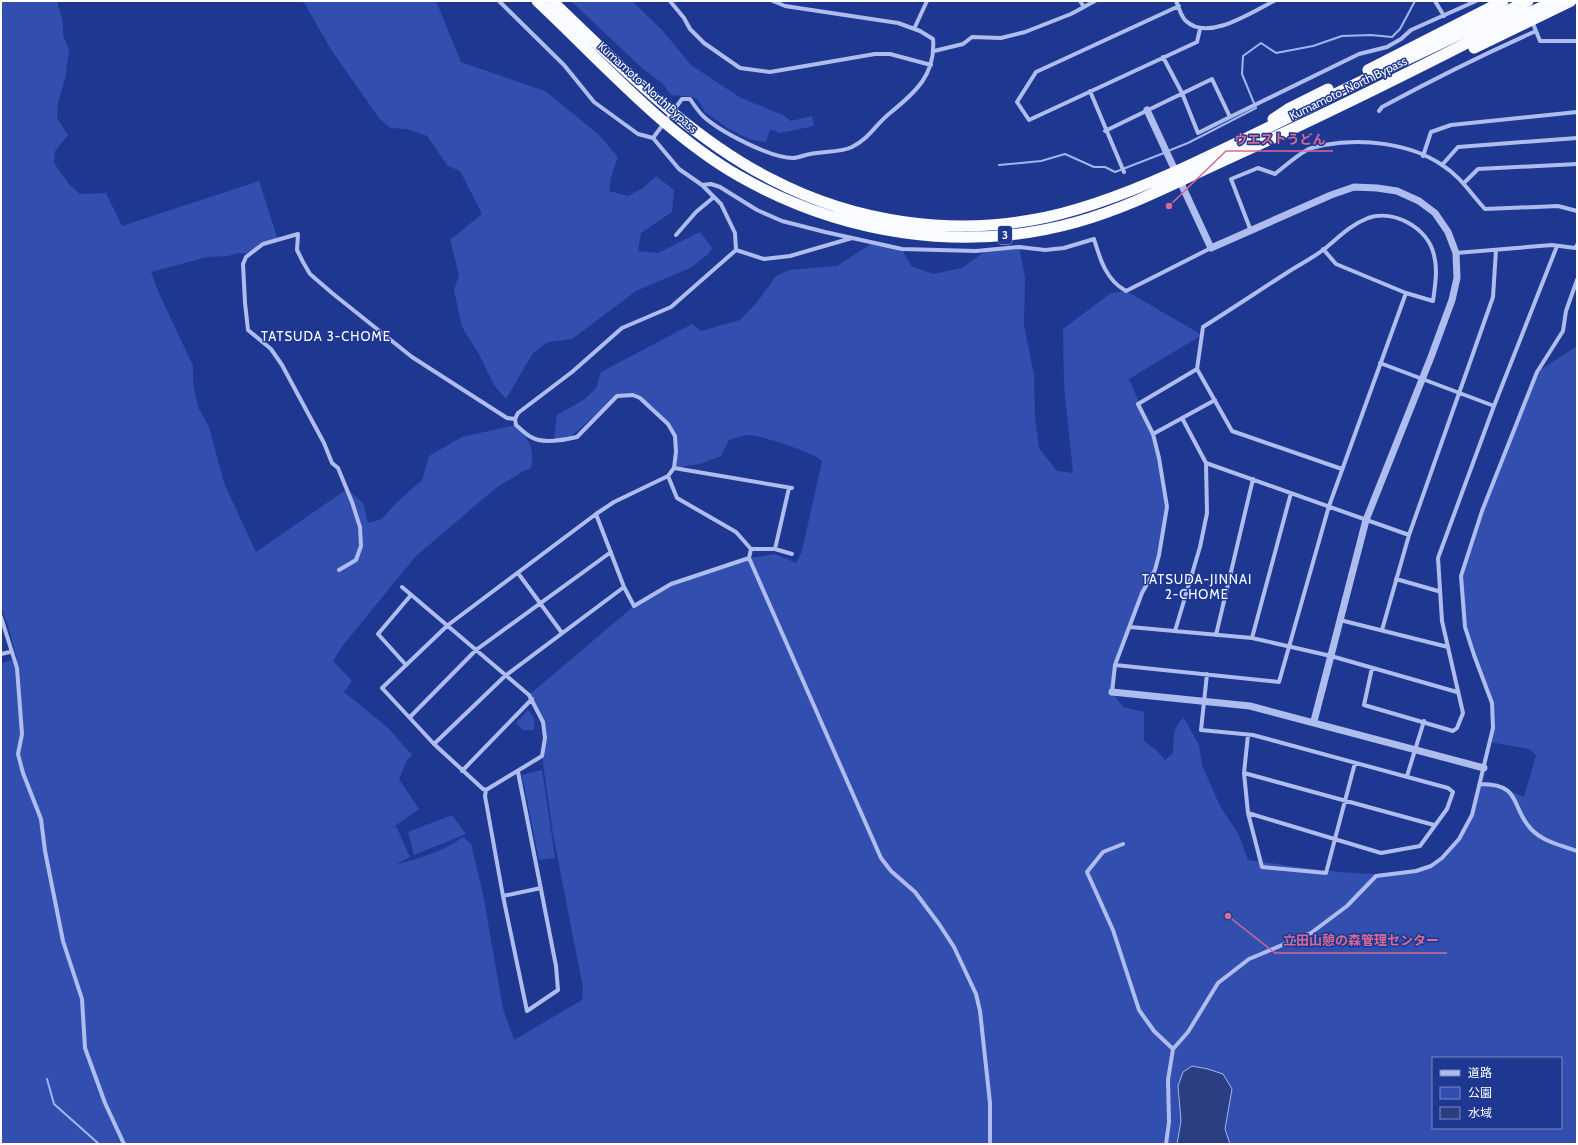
<svg xmlns="http://www.w3.org/2000/svg" width="1578" height="1145" font-family="Cabin,'Noto Sans JP',sans-serif">
<rect width="100%" height="100%" fill="#1e3791"/>
<!-- green -->
<path fill="#324faf" fill-rule="evenodd" d="M1,1h56l6,22v12l6,15 -4,29 -7,24 -1,15 11,17 -13,16 -1,12 15,21 11,10 26,-1 16,33 137,-45 19,59 -15,4 -12,10 -13,-1 -10,3 -21,1 -56,15 7,19 35,75v16l5,25 11,20 15,56 32,69 91,-63 16,14 5,20 14,-4 14,-16 26,-23 7,-24 33,-19 54,-12c13,17 19,21 15,43l-9,4 -25,15 -81,69 -72,88 -11,17 19,20 -8,11 43,35 25,28 -5,5 -8,19 20,30 -34,24 11,-7 14,31 -15,8c24,-7 48,-13 68,-28l8,7 12,50 20,115 11,31 68,-40 1,-12 -30,-154 -11,-78 3,-24 -16,-37 105,-89 37,-22 78,-26 26,-4 21,9 6,-12 20,-90c-10,-9 -61,-26 -75,-26 -5,0 -13,4 -18,5l-8,16 -21,8 -26,4 1,-32 -7,-12 -20,-20 -15,-9 -16,1 -49,43 -14,2 3,-26 28,-16 11,-11 5,-16 91,-48 9,7 39,-11 18,-19 18,-25 13,-6 48,-4 37,-24 28,7 9,17 22,8 29,-6 25,-18 32,-3 6,30 -1,48 10,50 1,42 4,31 18,23 16,2 -9,-88 -1,-56 48,-36 15,-2 76,44 -73,44 24,55 14,73 -12,63 -13,23 -27,72 -3,27 11,15 21,5v29l12,9 9,10 8,-7c1,-14 -1,-27 11,-35l15,27 3,20 18,41 19,29 9,25c40,5 152,26 184,5 5,-3 9,-8 13,-12 22,-22 27,-40 36,-69h12l31,13 12,-42 -7,-6 -39,-7c10,-48 -15,-71 -25,-115 -4,-20 -6,-46 0,-66l72,-189 40,-26v798h-1576v-481l16,-4 -10,-37 -6,-14zM1433,1058h128v70h-128z
M303,1h133l25,61 84,29 53,43 20,23 -6,17 -3,17 19,5 15,-8 13,-12 18,14 -2,22 -31,21 -3,18 20,2 42,-21 12,16 -3,5 -17,14 -56,24 -64,48 -24,3 -15,11 -27,46 -12,-14 -15,-31 -17,-27 -8,-37 5,-15 -9,-35 32,-26 -22,-43 -12,-5 -21,-30 -20,-7 -17,-1 -11,-10 -47,-67z
M571,1h61l31,30 28,34 50,33 42,17 8,6 21,-5 2,10 -34,7 -10,-4 -4,13 -17,-3 -20,-10 -24,-17 -7,-12 -5,-3 -22,-2 -9,-12 -19,-14z
M528,710l6,8v12h-11l-7,-7z
M542,770l13,88 -16,2 -17,-85z
M452,815l14,19 -52,21 -6,-23z"/>
<!-- water -->
<path fill="#2c3e82" stroke="#a2b5ef" d="M1192,1066l16,3 15,5 9,15 -7,40 5,15h-53l4,-23 -3,-35 5,-14z"/>
<g fill="none" stroke-linecap="round" stroke-linejoin="round">
<!-- stream -->
<path stroke="#a2b5ef" stroke-width="2" d="M1168,151l20,-8 68,-35 -14,-34 1,-18 18,-13 15,10 37,-7 29,-10 29,-1 21,2 8,-8 15,-28
M999,165l42,-4 24,-7 29,13h11l10,5 49,-19
M47,1079l7,25 45,40"/>
<!-- minor -->
<path stroke="#afbdee" stroke-width="4" d="M499,1l65,64 30,37 44,32 15,4 26,31 23,16 19,19 14,29 1,17
M670,1l14,17 6,11 14,14 36,25 30,4 105,-18h15l41,11
M1080,1l4,6
M1176,1c3,6 5,16 10,20 22,21 66,-9 88,-20
M1435,1l9,15
M1179,6l-143,66 -19,30 12,18 168,-78 3,-13
M1532,21l8,20h37
M914,29l13,-28
M934,51l29,-7 9,-7 29,1 24,-6 46,-18 24,-13
M1090,91l34,81
M1379,111l3,-4c50,-27 102,-53 154,-76
M1230,117l129,-63 28,-7 14,-8 10,-9 65,-29
M1105,131l107,-52 18,38 -32,16 -16,-40 -19,-36
M653,138l29,-39h8c4,6 8,12 13,17 16,15 67,42 90,42 5,0 11,-3 17,-4 14,-3 29,-1 42,-7 17,-8 24,-23 38,-34 26,-21 46,-39 43,-74l-13,-8 -22,-8 -113,-17 -12,-5
M1423,156l8,-24 20,-7 126,-13
M1442,165l16,-18 119,-9
M1464,183l14,-14 99,-5
M702,185l9,-1 9,3 37,23 25,11 43,11 77,17 74,2 43,-4 26,3 19,-2 30,-9c6,20 12,41 32,52l85,-43
M1251,231l-20,-52 27,-11 17,6c10,-8 21,-18 32,-24 4,-3 12,-3 17,-5 38,-7 86,-2 118,20 18,11 29,29 43,44l73,-3 19,5
M676,235l20,-23 18,-15
M1323,249l13,15 70,29 27,8c2,-15 5,-31 1,-46 -6,-27 -40,-46 -66,-37 -18,7 -31,21 -45,32 -12,9 -26,16 -38,24 -28,18 -55,36 -82,53l-6,42 35,62 110,38
M736,250l28,9 26,-3 62,-18
M1456,253l96,-8 23,3 2,-3
M1380,363l114,43
M1153,434l62,-34
M1206,463l203,72
M674,468l118,20
M668,476l9,22 59,34 15,17
M596,514l28,73 10,19 37,-22 78,-26
M775,549l14,-61
M792,554l-17,-5h-24l-2,9 132,300 10,13 24,21 24,32 15,23 22,47 4,17 10,92v41
M339,570l17,-10 5,-14 -1,-19 -8,-25 -14,-34 -6,-5 -8,-20 -42,-78 -11,-16 -23,-19 -3,-27 -2,-39 3,-7 17,-13 35,-10 -1,16 6,12 7,12 22,19 80,64 95,61 8,1
M518,573l44,60
M1396,579l42,12
M402,587l127,108 14,27 2,16 -3,18 -56,34 -1,6 18,100 24,115 31,-21 -2,-24 -38,-194
M1,617l16,51 5,66 -4,20 5,19 18,46 4,32 18,90 19,58 3,49 20,55 19,41
M1340,620l108,27
M1130,627l122,11 79,18 126,36
M1382,630l27,-95 84,-238 3,-47
M1175,631l25,-84 7,-34 -1,-50 -24,-45
M1216,635l37,-156
M1252,638l39,-145
M1,654l9,-2
M406,665l-28,-31 33,-39
M1115,665l164,17 50,-176 77,-213
M1372,668l-8,37 89,26 4,-3 6,-15 -21,-92 -4,-63 56,-152 63,-160
M1207,674l-6,56 52,5 195,53 5,4 -6,17 -27,37 -39,7 -133,-40
M1112,692l3,-27 27,-72 13,-23 4,-15 8,-48 -8,-49 -6,-24 -15,-30 59,-35
M410,717l66,-67 135,-98
M1248,735l-4,38 4,40 14,54 64,6 29,-110
M434,744l71,-68 119,-89
M462,771l70,-72
M1244,773l190,52
M1407,776l17,-55
M1481,784c42,0 29,24 51,46 12,12 29,15 45,21
M486,790l-3,-1 -49,-45 -52,-56 66,-63 148,-111 18,-12 54,-26 6,-8 2,-16 -1,-16 -7,-12 -28,-26 -7,-3 -16,1 -40,41c-12,3 -35,7 -46,0 -6,-3 -10,-8 -15,-12l-1,-6 3,-6 54,-41 50,-44 49,-21 65,-57
M1123,844l-20,8 -16,20 26,58 26,80 15,21 19,18
M503,896l38,-8
M1166,1144l3,-22 -1,-42 5,-31 15,-17 30,-49 31,-24 62,-26 36,-27 29,-30 40,-5 15,-5 11,-8 17,-19 13,-24 21,-87 -1,-25 -18,-48 -9,-28 -4,-51 21,-65 55,-139 26,-41 3,-20 11,-31"/>
<!-- tertiary -->
<path stroke="#afbdee" stroke-width="7" d="M1147,110l64,138 120,-53 23,-8 23,1 20,3 22,10 16,12 13,19 8,21 1,25 -5,22 -21,57 -65,163 -52,201
M1112,692l138,14 234,62"/>
<!-- trunk -->
<path stroke="#fafbff" stroke-width="11" d="M537,1c63,59 127,132 202,175 102,58 224,78 338,46 53,-15 98,-39 146,-61 95,-43 188,-89 281,-137
M552,1c68,64 135,135 219,178 84,44 183,58 276,38 50,-11 98,-31 145,-53 45,-21 90,-43 135,-66 57,-29 116,-54 173,-84
M1474,48l97,-47
M1368,70l135,-69
M1273,119l15,-10 40,-20"/>
<!-- trunk-bridge -->
<path stroke="#fafbff" stroke-width="11" d="M1500,14l28,-13
M1504,24l51,-23"/>
</g>
<g text-anchor="middle" dominant-baseline="central" stroke-width="3" stroke-linejoin="round" paint-order="stroke">
<!-- shield labels -->
<rect fill="#1e3791" stroke="#bcc3de" stroke-width="1" x="998" y="226" width="14" height="18" rx="3"/>
<g font-size="11" font-weight="bold" fill="#fff">
<text x="1005" y="235">3</text>
</g>
<!-- street labels -->
<g font-size="12" fill="#fff" stroke="#1e3791">
<text transform="translate(648 87) rotate(42)">Kumamoto-North Bypass</text>
<text transform="translate(1348 88) rotate(-26)">Kumamoto-North Bypass</text>
</g>
<!-- neighbourhood labels -->
<g font-size="13" letter-spacing="1" fill="#fff" stroke="#1e3791">
<text x="326" y="336">TATSUDA 3-CHOME</text>
<text x="1197" y="579">TATSUDA-JINNAI<tspan x="1197" dy="15">2-CHOME</tspan></text>
</g>
</g>
<!-- callouts -->
<path fill="none" stroke="#d76994" stroke-width="1.5" d="M1169 206L1226 151H1333M1228 916L1275 953H1447"/>
<g fill="#d76994" stroke="#1e3791" stroke-width="1.5">
<circle cx="1169" cy="206" r="4"/>
<circle cx="1228" cy="916" r="4"/>
</g>
<g font-size="13" text-anchor="middle" font-weight="bold" fill="#d76994" stroke="#1e3791" stroke-width="3" stroke-linejoin="round" paint-order="stroke">
<text x="1280" y="144">ウエストうどん</text>
<text x="1361" y="945">立田山憩の森管理センター</text>
</g>
<!-- border -->
<rect width="1578" height="1145" fill="none" stroke="#ffffff" stroke-width="4"/>
<!-- legend -->
<rect x="1432" y="1057" width="130" height="72" fill="#1e3791" stroke="#7887bd"/>
<rect x="1440" y="1070" width="20" height="6" fill="#afbdee" stroke="#7887bd"/>
<text x="1468" y="1077" font-size="12" fill="#ffffff">道路</text>
<rect x="1440" y="1087" width="20" height="12" fill="#324faf" stroke="#7887bd"/>
<text x="1468" y="1097" font-size="12" fill="#ffffff">公園</text>
<rect x="1440" y="1107" width="20" height="12" fill="#2c3e82" stroke="#7887bd"/>
<text x="1468" y="1117" font-size="12" fill="#ffffff">水域</text>
</svg>
